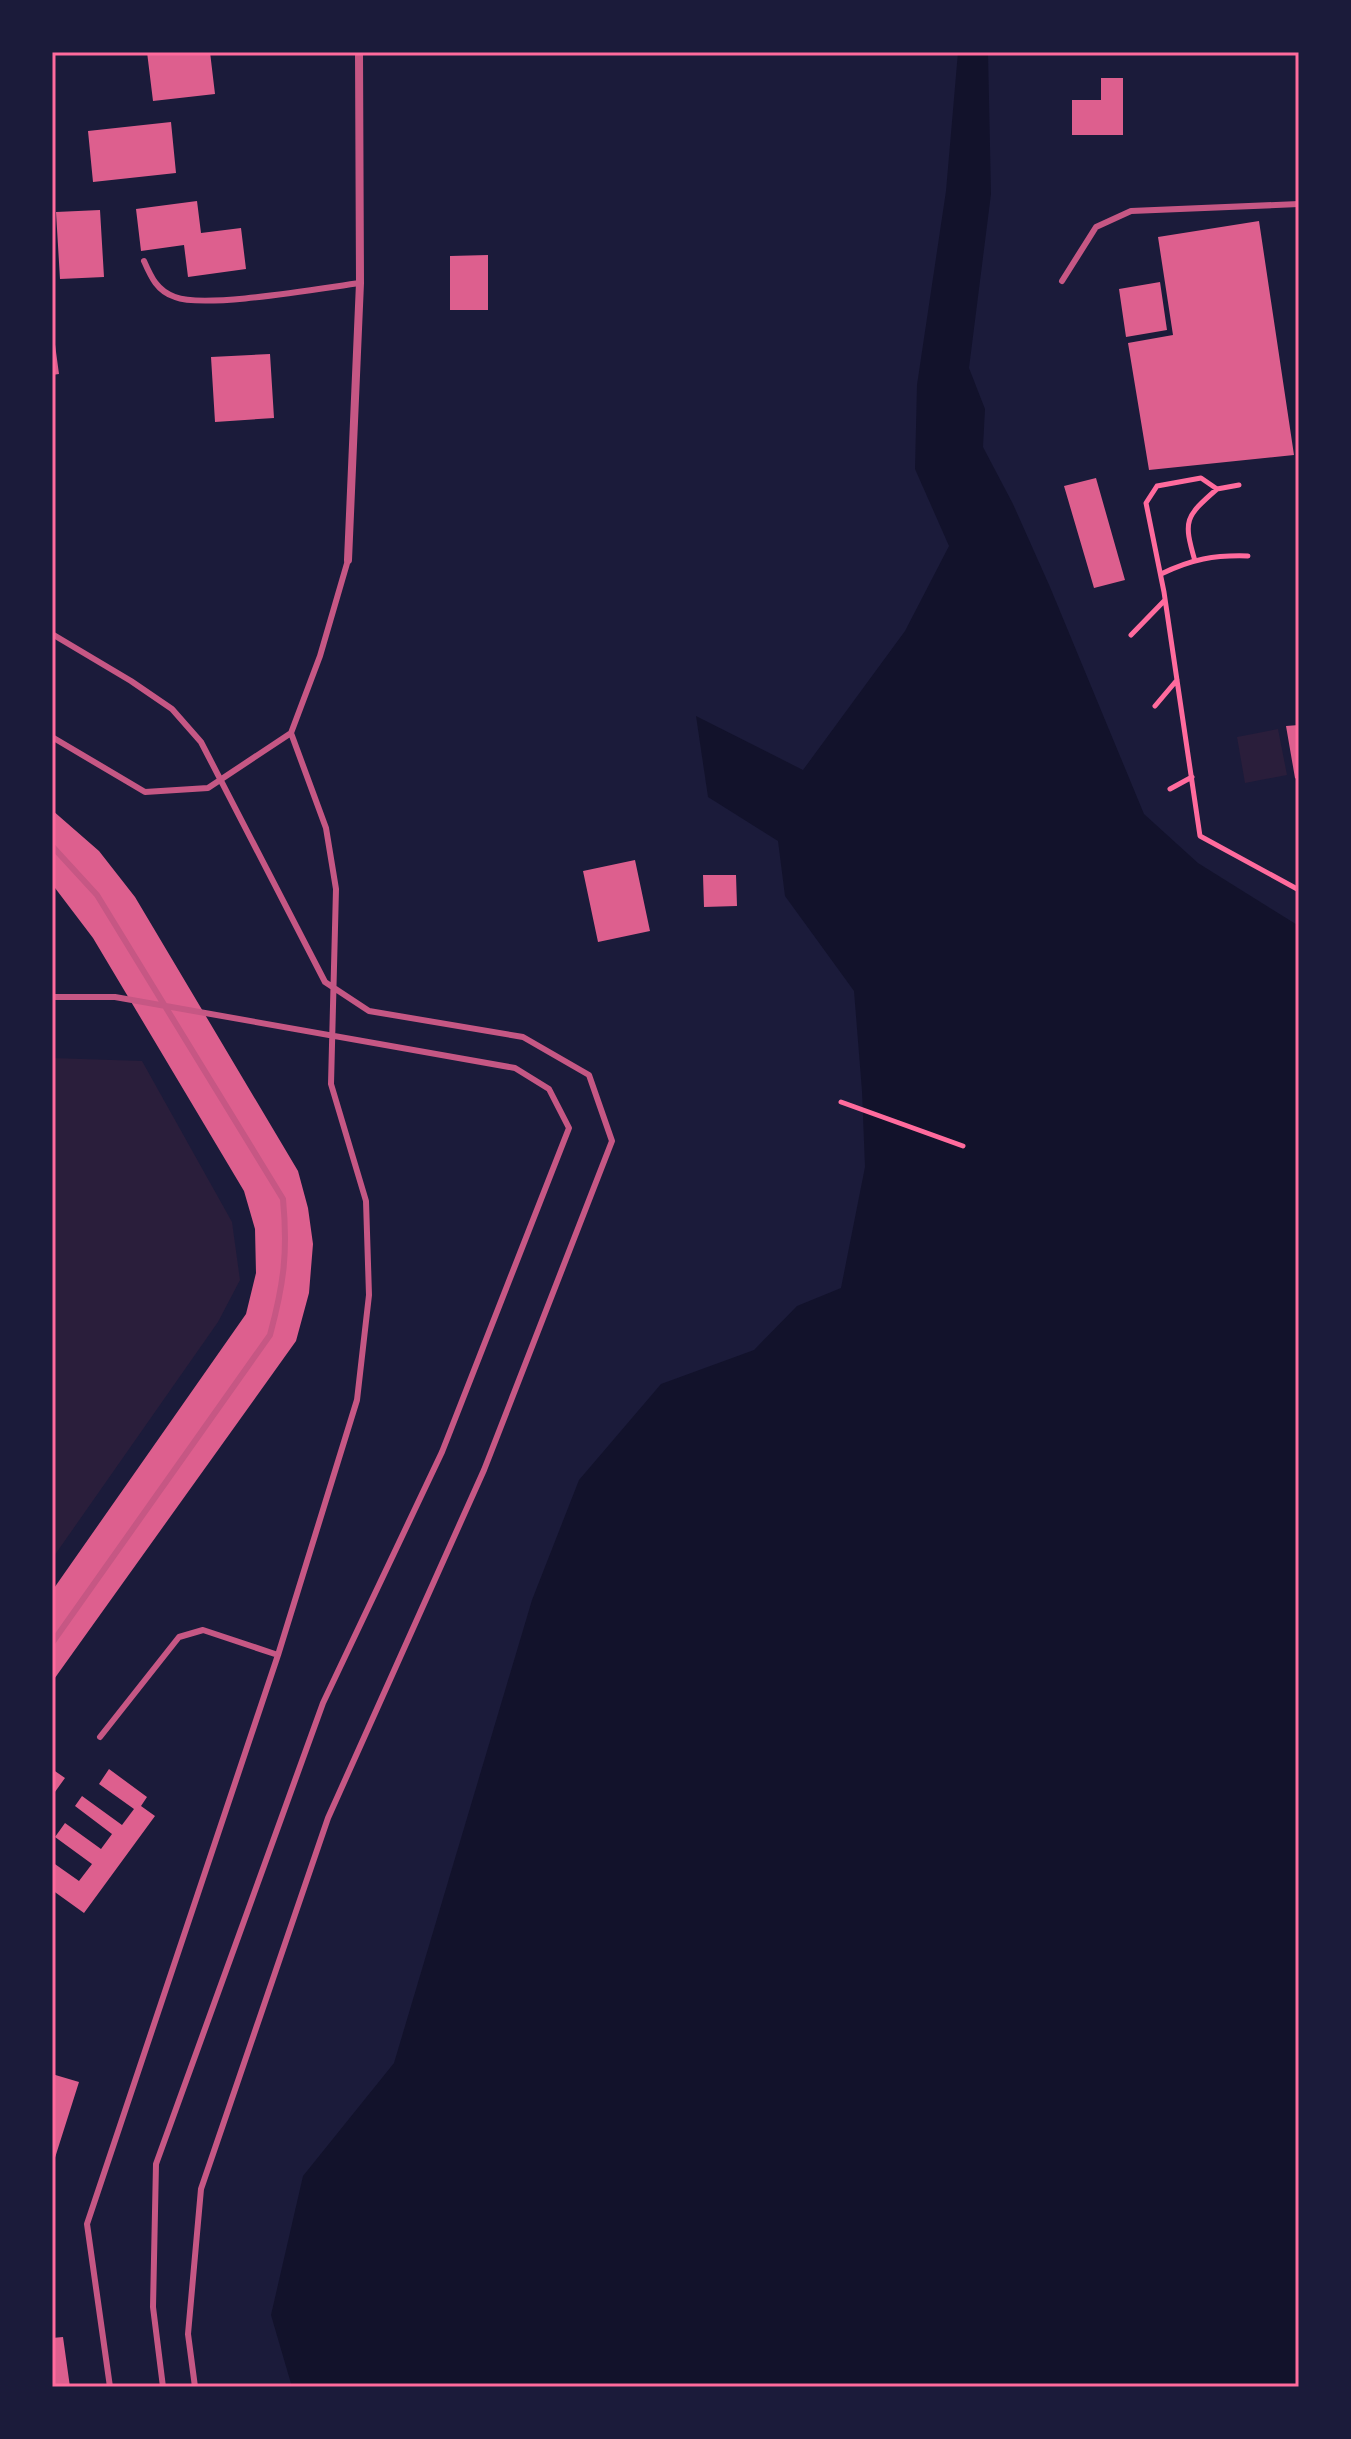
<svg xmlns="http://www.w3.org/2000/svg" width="1351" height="2439" font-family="'PT Serif',serif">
<rect width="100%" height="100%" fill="#1b1b3a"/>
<!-- green -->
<path fill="#2a1e3b" d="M1278,729l9,46 -42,8 -8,-46z
M52,1058l90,3 90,161 8,58 -22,42 -166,237z"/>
<!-- water -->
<path fill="#12122b" d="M958,52h30l3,142 -22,174 16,41 -2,38 30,57 37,83 94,227 54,49 101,63v1461h-1007l-21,-72 32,-139 91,-113 138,-463 47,-120 82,-96 93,-34 43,-44 44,-18 24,-121 -3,-76 -8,-100 -69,-95 -7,-55 -70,-44 -12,-81 107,54 102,-139 44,-85 -34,-77 2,-84 29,-194z"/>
<!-- building -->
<path fill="#dd5f8e" d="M147,52h63l5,42 -62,7z
M1101,78h22v57h-51v-35h29z
M171,122l5,51 -83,9 -5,-51z
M197,201l4,32 40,-5 5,41 -58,8 -4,-32 -43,6 -5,-42z
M100,210l4,67 -44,2 -4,-67z
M1259,221l35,234 -145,15 -21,-127 45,-8 -15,-98z
M488,255v55h-38v-54z
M1160,282l7,48 -41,7 -7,-48z
M54,337l5,37 -7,1v-37z
M270,354l4,64 -59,4 -4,-65z
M1096,478l29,102 -31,8 -30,-102z
M1299,725v56l-4,-3 -9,-52z
M52,810l47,41 36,46 163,274 10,37 5,36 -4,49 -13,48 -244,341v-91l194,-277 10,-41 -1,-44 -11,-38 -151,-253 -41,-54z
M635,860l15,71 -52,11 -15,-71z
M703,875h33l1,31 -33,1z
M52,1769l13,9 -13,18z
M109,1769l38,28 -6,9 14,10 -71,97 -32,-23v-28l27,19 13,-17 -37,-27 10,-14 36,26 11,-15 -37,-28 7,-10 40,29 12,-16 -35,-25z
M52,2074l27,8 -26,82h-1z
M63,2337l7,50h-18v-49z"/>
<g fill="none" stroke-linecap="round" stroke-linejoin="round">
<!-- path -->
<path stroke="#ff6b9d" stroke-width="5" d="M1239,485l-22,4 -16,-11 -44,8 -11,17 18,89 36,244 99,54
M1195,561c-12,-41 -10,-44 22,-72
M1161,574c31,-15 53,-19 87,-18
M1131,635l34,-35
M1155,706l22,-26
M1170,789l22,-12
M841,1102l122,44"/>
<!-- service -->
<path stroke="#c65784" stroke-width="6" d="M144,261c7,16 13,30 31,36 30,12 147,-9 185,-14
M1062,281l34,-54 35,-16 168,-7
M52,634l79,47 41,28 29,33 124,240 44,29 154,26 66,38 23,66 -128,329 -156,348 -127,371 -13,145 7,53
M52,737l93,55 63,-4 83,-55
M52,846l45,49 186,304c5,53 1,84 -13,136l-218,308
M52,997h63l400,71 34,21 20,39 -127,324 -119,251 -167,461 -3,143 10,80
M100,1737l79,-100 24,-7 75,25
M110,2387l-23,-163 191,-569 79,-255 12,-105 -3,-94 -35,-117 5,-195 -10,-61 -35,-95 29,-77 28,-96"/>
<!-- minor -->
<path stroke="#c65784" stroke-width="8" d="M348,560l12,-277 -1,-231"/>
</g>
<!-- border -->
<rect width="1351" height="2439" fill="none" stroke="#1b1b3a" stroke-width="108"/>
<rect x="54" y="54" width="1243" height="2331" fill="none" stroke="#ff6b9d" stroke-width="3"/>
</svg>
